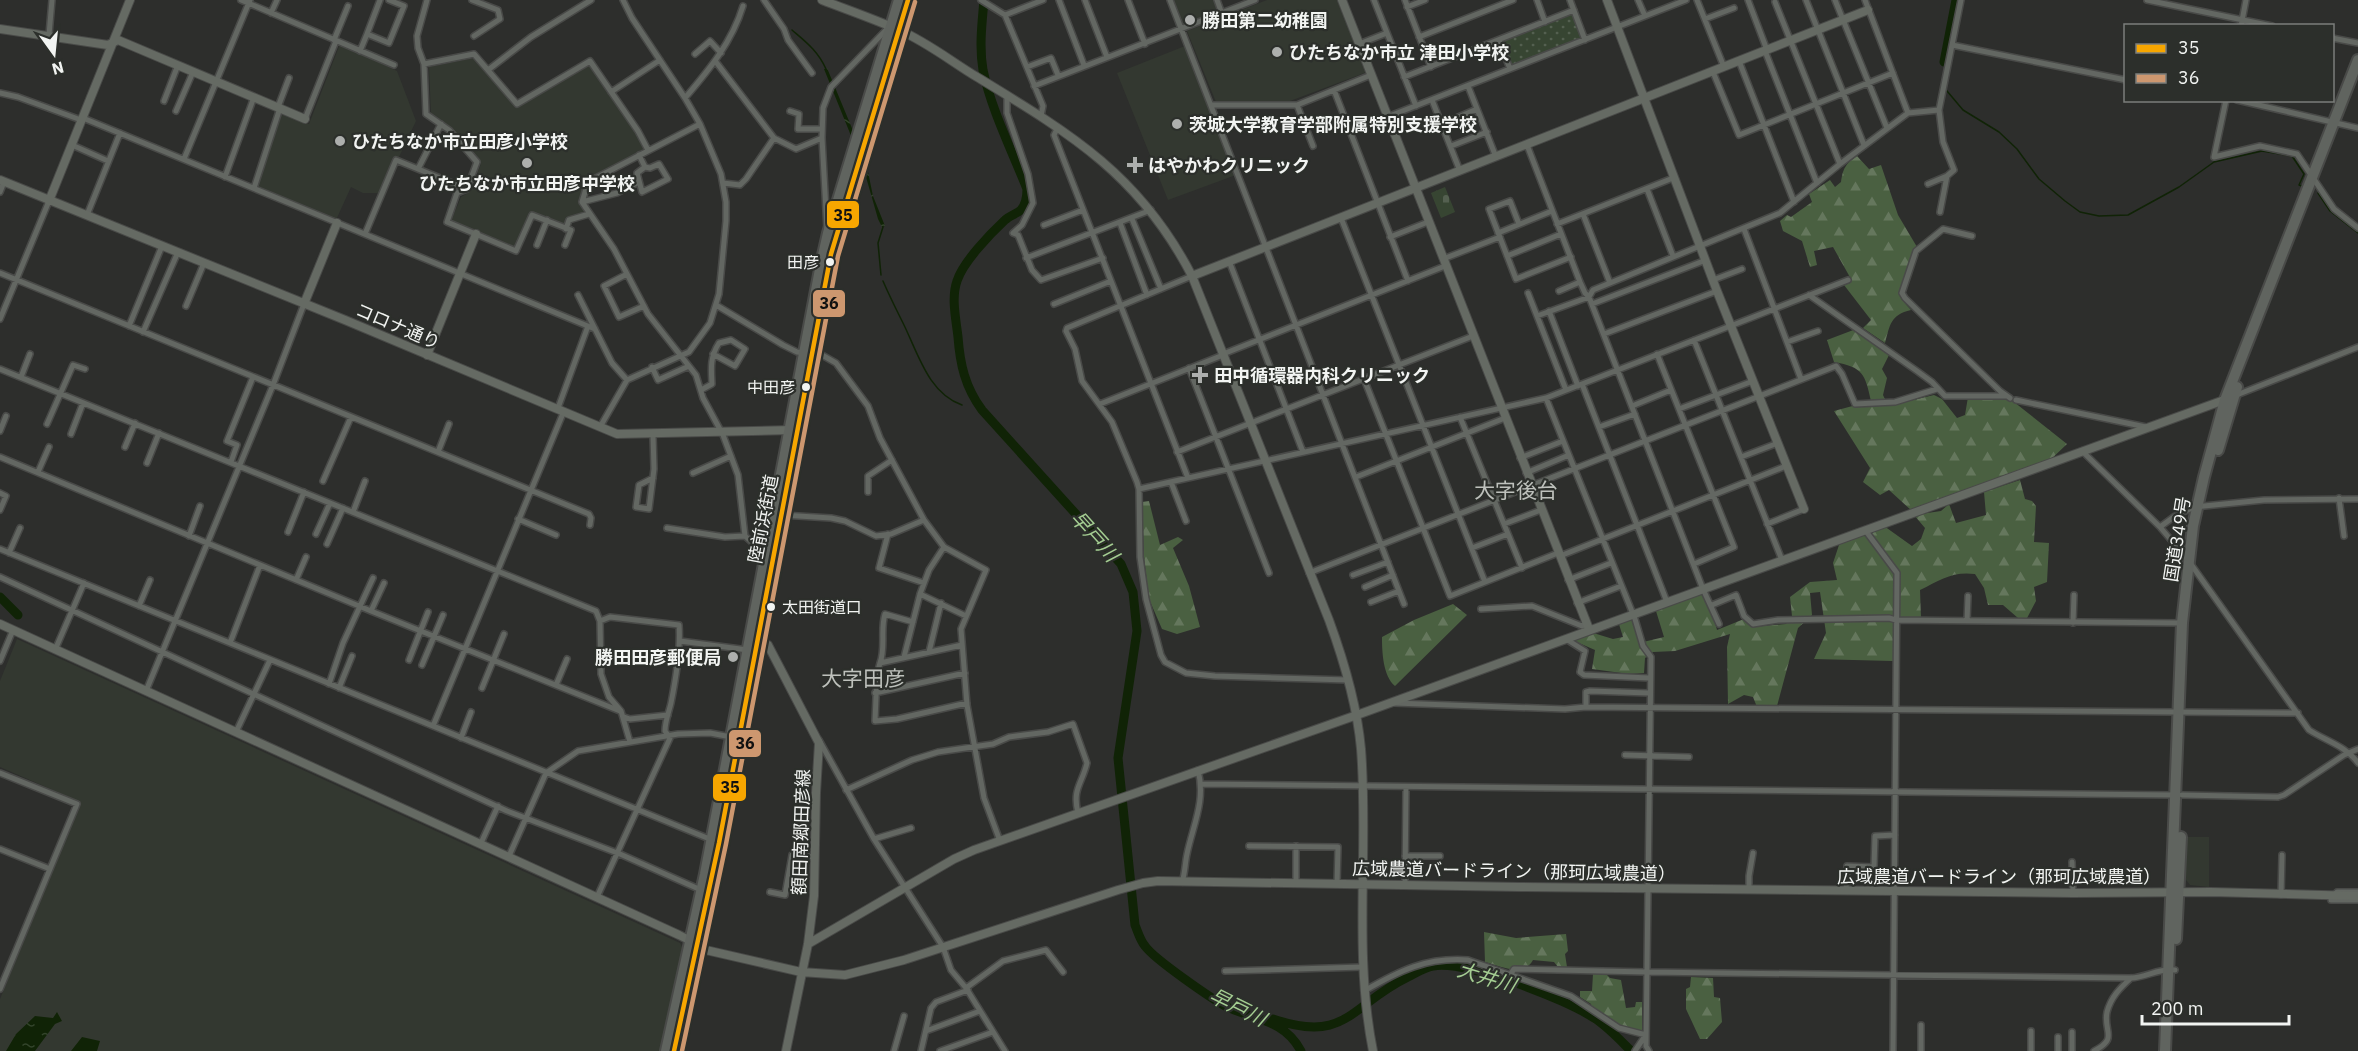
<svg xmlns="http://www.w3.org/2000/svg" width="2358" height="1051" font-family="'IBM Plex Sans','Noto Sans JP',sans-serif">
<defs>
<pattern id="grass-dots" width="8" height="8" patternUnits="userSpaceOnUse" patternTransform="scale(1.5)"><rect width="8" height="8" fill="#374532"/><path d="M2 2h.1M6 6h.1" fill="none" stroke="#546050" stroke-width="1.8" stroke-linecap="round"/></pattern>
<pattern id="forest-firs" width="22" height="20" patternUnits="userSpaceOnUse" patternTransform="scale(1.5)"><rect width="22" height="20" fill="#4a6041"/><path d="M5 1l3.5 6h-7zM16 11l3.5 6h-7z" fill="#65775d"/></pattern>
<pattern id="cemetery-stones" width="16" height="16" patternUnits="userSpaceOnUse" patternTransform="scale(1.5)"><rect width="16" height="16" fill="#374532"/><path d="M2 7V4a2 2 0 0 1 4 0v3zM10 15v-3a2 2 0 0 1 4 0v3z" fill="#546050"/></pattern>
<pattern id="water-ripples" width="26" height="14" patternUnits="userSpaceOnUse" patternTransform="scale(1.5)"><rect width="26" height="14" fill="#102306"/><path d="M2 4q2-2 4 0t4 0M15 11q2-2 4 0t4 0" fill="none" stroke="#33442b"/></pattern>
</defs>
<rect width="100%" height="100%" fill="#2d2e2c"/>
<!-- built -->
<path fill="#333830" d="M1171,0h43l5,13 -37,15z
M1267,0h70l30,72 -77,29 -74,1 -29,-71z
M340,44l57,27 19,50 -17,36 -7,4 -13,32h-16l-12,-6 -15,33 -79,-32 24,-74 28,10z
M1185,46l51,129 -68,25 -51,-127z
M474,58l44,49 72,-42 47,67 9,18 -59,31 -7,20 6,13 -23,12 -31,-13 -16,36 -65,-28 10,-24 9,-5 11,-28 -30,-35 -20,-14 -2,-48z
M17,639l663,304 3,6 -22,102h-661v-52l80,-197 -80,-35v-86z
M2187,837h22v50l-19,-2 -7,-9 1,-30z"/>
<!-- grass -->
<path fill="url(#grass-dots)" d="M1574,13l8,24 -70,29 -10,-24z"/>
<!-- forest -->
<path fill="url(#forest-firs)" d="M1857,156l12,13 12,-4 17,50 19,32 -17,46 2,7 9,10c-21,5 -21,15 -26,33l-22,-15 8,-8 -27,-35 6,-2 1,-4 -18,-32 -19,4 3,14 -7,2 -8,-26 -19,-10 -3,-10 7,-6 4,2 21,-15 -3,-8 21,-14 5,7 6,-5c2,-13 4,-18 16,-26z
M1856,329l33,26 -7,14 5,9 -4,17 5,11 46,-11 8,4 15,19 8,-3 3,-18 40,2 6,3 53,42 -20,19 -135,48 -23,-21 -9,5 -17,-13 7,-14 -36,-57 37,-10c-6,-27 -8,-34 -37,-39l-7,-22z
M2020,480l5,19 7,2 4,5 -2,36 15,1 -2,39 -13,5 2,14 -10,19 -8,-2 -15,-13h-15l-4,-17 -9,-14c-22,-3 -35,6 -55,16l1,28 -26,-1 -2,44 -79,-2 12,-26 -6,-41 -10,1 2,22 -14,13 -21,78 -20,1 -4,-10 -9,-2 -16,9 -1,-57 3,-13 -55,17 -22,1 -8,6 -1,15 -15,1 -37,-5 3,-19 -23,-10 18,-8 23,7 10,-2 -5,-16 13,-3 8,25 25,-6 -8,-26 47,-19 8,17 6,21 27,-11 8,8 34,-3 6,-8 -2,-19 20,-15 27,-2 -4,-17 7,-21 44,-16 28,20 9,-7 4,-11 -11,-13 27,-4 8,-7 7,19 30,-8 -2,-23z
M1149,501l11,44 18,-8 5,3 -10,8 16,38 11,41 -23,7 -15,-5 -13,-30 -5,-42 -2,-55z
M1453,604l14,11 -72,71c-12,-10 -13,-34 -13,-49l32,-17z
M1484,932l32,6 50,-4 2,17 -3,3 2,13h-9l-4,-5 -21,-2c-10,18 -32,6 -48,2z
M1605,973l5,5 11,2 5,28 9,-1 1,-5h6v30l-22,-5 -28,-18 -1,-5 -11,-7v-6h12l1,-17z
M1691,977l22,1 1,19 6,1 2,24 -15,17h-7l-14,-30v-20l4,-2z"/>
<!-- cemetery -->
<path fill="url(#cemetery-stones)" d="M1445,187l10,25 -14,6 -10,-25z"/>
<!-- water -->
<path fill="url(#water-ripples)" d="M827,68l39,94 7,34 12,30 -3,1 -4,-8 -16,-56 -38,-94z
M57,1012l5,9 -7,3 -20,27h-29l10,-17 19,-18 18,2z
M82,1037l18,4 -3,10h-26z"/>
<g fill="none" stroke-linecap="round" stroke-linejoin="round">
<!-- stream -->
<path stroke="#102306" stroke-width="1.5" d="M792,30c14,12 26,21 34,39
M1947,91l16,19 36,22 18,17 22,30 26,22 15,11 19,4 29,-1 51,-28 35,-25 48,-11 30,5 12,18 -5,11 3,1
M2318,193l12,18 28,22
M881,275l-3,-32 5,-16
M883,281c6,14 13,28 20,42 15,30 25,70 59,82"/>
<!-- river -->
<path stroke="#102306" stroke-width="9" d="M984,0c-2,23 -5,47 -1,70 8,39 29,81 44,119 0,7 -1,15 -6,21 -5,4 -12,6 -16,10 -15,14 -42,42 -48,61 -6,17 -1,38 1,56 2,27 7,50 24,73l139,154 12,28 4,39 -19,127 17,167c3,7 5,15 10,21 9,13 67,53 82,61 28,13 57,12 74,44
M1944,62l12,-62
M0,597l18,18
M1269,1021l4,-2c74,25 77,-14 135,-42 8,-4 17,-10 25,-11 33,-6 132,33 161,52 13,8 26,22 37,33"/>
<defs>
<path id="street" d="M241,0l153,65
M427,0l-10,36 1,12 6,16 2,50 23,16 28,32 -10,27 -10,4 -10,29 69,29 16,-36 39,15 -6,15
M472,0l26,10 2,9 -26,17
M764,0l20,29 4,11 24,33
M981,0l24,15 38,91 -2,10
M1059,0l25,65
M1085,0l22,57
M1128,0l17,44
M1170,0l234,604
M1217,0l5,14
M1374,0l42,106
M1405,0l26,67
M1537,0l8,22
M1570,0l15,40
M1638,0l7,16
M1697,0l27,67
M1748,0l19,50
M1806,0l58,145
M1835,0l52,128
M1865,0l43,113
M2147,0l125,26
M1775,2l65,162
M1407,7l18,-7
M271,13l6,-13
M1005,15l38,-15
M1705,19l29,-11
M2241,26l5,-26
M367,34l13,-34
M49,35l3,-35
M1419,37l94,-37
M2332,38l26,5
M334,40l14,-34
M1499,40l11,29
M1359,44l28,-11
M1952,45l174,35
M360,51l7,-17 22,9 15,-37 -15,-6
M1765,51l52,132
M695,54l15,-13 11,12
M1739,61l55,141
M716,62l58,76 22,11 26,-11
M424,64l50,-10 43,50 73,-43 48,70 10,19
M1027,67l24,-9 7,17
M488,70l43,-33 60,-37
M1713,72l26,63 154,-62
M1404,77l170,-67
M1034,86l221,-86
M1468,86l28,71
M1334,90l74,191
M611,92l49,-32
M0,93l18,4 63,23
M1007,95v18l21,61 5,29 -11,22 -9,8 5,2 14,35 9,10 62,-22
M685,98c24,-28 47,-56 58,-92
M1432,100l28,71
M2226,100l-12,57 46,-11 37,8 37,55 24,19
M2237,100l121,28
M164,101l14,-36
M1211,105h86l74,-30
M1297,105l16,41
M278,107l11,-29
M1939,110l4,32 11,28 -7,6 -7,36
M176,111l17,-39
M790,111l9,3 -1,15h24
M1387,117l299,-117
M83,118l512,211
M305,119l31,-78
M700,124l-112,58 -6,20 32,47 34,65 48,61 7,23 20,37 15,40 7,61 10,9 12,1
M1442,124l35,-15
M1058,127l-4,8 134,343
M72,145l36,16
M1527,145l53,137 5,11 4,4 114,292 16,35
M1451,146l36,-14
M639,155l6,12 5,1 9,-4 9,15 -26,13 -5,-19 8,-6
M184,159l66,-159
M418,169l23,-45
M225,177l29,-80
M723,183l17,2 6,-6 28,-41
M1928,184l19,-8
M254,188l26,-80
M1647,189l26,67
M0,192l4,-10
M582,202l35,-9 22,-11
M1583,214l27,69
M87,215l33,-82
M1341,218l144,364
M1132,219l29,70
M1120,223l27,72
M1519,224l-9,-23 -21,8 27,70 55,-22
M1557,224l116,-46
M1044,225l39,-15
M566,229l3,-9 20,-6
M827,229l-5,-91 1,-30 8,-21 56,-58
M1744,229l57,150
M1498,233l54,-22
M365,234l31,-74 71,29
M1972,236l-29,-7 -27,22 -14,42 3,5 95,93 10,7
M1390,237l38,-15
M537,245l10,-25
M1507,256l54,-22
M1026,258l125,-48
M1443,259l57,-22
M1229,261l74,191
M0,273l589,241 2,4 -1,7
M627,274l-23,12 15,31 25,-11
M1192,276l-125,52 -1,3 9,18 7,32 30,41 25,60 2,7 1,68 6,42 15,56 4,7 21,11 29,3 133,4
M1713,280l29,-11
M1559,291l21,-9
M1528,293l38,97
M578,295l34,68 15,17
M1809,295l108,76 15,11 13,14h60
M1054,304l57,-23
M1592,304l114,-44
M716,305l67,40 14,7 25,3 14,8 32,43 12,32 44,82 20,27 42,23 -25,59 6,76 17,93 16,43
M186,306l18,-43
M1549,311l29,75
M1537,316l52,-19 4,-7 187,-77 60,-49 68,-51 31,-3 22,-110
M0,319l49,-118
M129,326l33,-80
M143,332l35,-80
M1604,334l113,-43
M1694,340l88,220
M1787,342l31,-11
M1223,354l222,-88
M1657,354l77,193 -40,17
M652,367l6,13 31,-14
M1189,368l80,205
M0,369l596,242 4,10 1,53 8,23 12,14 9,31
M21,377l9,-23
M1364,379l86,217 108,-43
M1582,384l85,218
M701,390l11,-6c-1,-16 -2,-27 7,-41l12,-3 14,9 -10,17 -22,-12
M2234,396l124,-49
M1546,398l89,221 8,27 8,11 -5,389 3,5
M2016,400l130,27
M1100,404l123,-49
M1632,406l39,-16
M558,408l30,-82
M1679,409l74,-28
M1460,417l62,151
M47,424l26,-59 12,4
M600,427l27,-47 62,-28 21,-29 9,-29 7,-73v-19l-5,-28 -21,-50 -15,-26 -53,-80 -9,-18
M1599,427l36,-13
M0,431l6,-15
M71,434l12,-31
M125,447l10,-24
M2082,451l78,76 28,33 121,170c17,11 37,16 49,33
M438,452l11,-28
M1177,452l296,-116
M0,457l371,154 249,100
M1741,457l37,-14
M1520,458l43,-17
M231,462l6,-17 -10,-4 26,-64
M147,463l12,-30
M38,472l11,-25
M693,473l38,-17
M1526,473l43,-18
M1356,477l149,-59
M653,478l-14,7 -3,22 13,2 5,-40 -1,-34
M323,481l28,-64
M1171,482l15,39
M1139,489l407,-91 302,-118
M868,492v-16l24,-16
M0,493l6,3 -6,14
M2339,498l5,38
M353,512l12,-31
M782,515l49,3 14,3 31,15 15,-2 33,-14
M518,519l38,16
M1504,524l37,-14
M1767,524l37,-15
M2160,527l15,-11 19,-9 70,-7 94,-1
M667,528l58,9 20,-1
M1865,530l32,43 -4,478
M288,532l16,-40
M316,534l14,-31
M888,534l-9,34 45,15
M189,536l11,-30
M327,544l16,-36
M944,547l-15,23 -9,24 46,22
M1472,548l36,-14
M0,549l712,291
M9,553l11,-25
M1560,556l226,-90
M1309,573l527,-207 6,8 13,30 40,-2 42,-13
M1353,575l35,-13
M0,577l507,234 113,43 81,36
M296,580l10,-23
M1568,580l43,-17
M1365,587l28,-12
M1371,602l28,-11
M1577,603l44,-17
M1712,605l24,-10 8,21 9,8 25,-4 111,-2 7,2 286,3
M139,606l11,-26
M1481,609l51,-3 50,20 4,-2
M371,611l13,-28
M1967,621l1,-25
M913,622l-28,-8c-5,16 1,33 -5,49l82,-18
M2073,623l1,-28
M1566,639l19,12 -5,21 4,3 65,3
M680,641l68,9
M230,643l30,-78
M55,650l29,-67
M929,652l12,-49
M904,657l16,-63
M409,660l19,-48
M0,661l13,-31
M880,663l-3,11 -2,47 22,-2 70,-16
M422,665l21,-50
M329,684l14,-41 30,-65
M556,685l11,-26
M339,688l13,-32
M482,688l22,-54
M146,691l127,-306 31,-81
M875,693l90,-20
M1394,703l171,6 21,-2 712,6
M1586,707v-15l4,-1 59,2
M624,717l6,2 38,-4
M433,726l131,-315
M236,732l34,-72
M461,738l10,-26
M819,740l55,99 69,108 8,23 15,18 39,63
M1625,755l64,2
M0,773l77,31 -77,185
M1201,784l973,11
M846,790l66,-30 26,-8 55,-8 16,-7 39,-5 25,-8 14,39c-5,21 -15,26 -9,50
M2182,795l96,2 6,-2 60,-40 14,-6
M874,839l37,-11
M481,843l17,-37
M1249,846l89,1 -1,37
M1296,846v37
M0,849l50,20
M509,856l37,-83 32,-22 100,-17 32,-1 21,4
M1405,856h35
M2072,862l1,31
M1182,882c3,-8 3,-19 5,-28 6,-29 19,-53 11,-84
M1405,885l1,-98
M1749,889v-13l4,-23
M1846,890l1,-24 27,1 1,-31 20,-1
M770,892l15,3 7,-40 23,2
M2281,895l1,-40
M2334,895l3,-3h21
M597,897l73,-159 -5,-7c0,-10 4,-19 6,-28 5,-25 10,-53 8,-78l-69,-8 -10,4
M2331,900h27
M1225,971l138,-4
M1510,975l4,-6 133,3 484,6c16,-1 28,-10 44,-8
M966,988l37,-27 43,-11 17,22
M1364,991c35,-20 62,-34 104,-31l103,36 48,32 27,7
M926,1031l54,-20
M2072,1032v19
M2058,1037v14
M894,1051l10,-35
M921,1051l10,-43 5,-6 32,-12
M940,1051l53,-19
M1635,1051l10,-15
M1921,1051v-26
M2031,1051v-20
M2094,1051c25,-13 9,-19 13,-39 4,-15 13,-24 24,-34"/>
<path id="secondary" d="M822,0c26,10 52,19 77,30 28,12 53,32 78,47 94,57 163,98 215,199l137,344c15,41 28,84 32,129 8,100 -8,202 12,302
M1342,0l247,629
M1607,0l110,291 87,218
M0,29l108,16 10,-5 187,79
M0,180l345,140 272,114 175,-4
M49,201l81,-201
M1192,276l676,-266
M304,304l33,-81
M427,355l49,-121
M0,624l679,311 10,5 8,8 104,24 44,3 59,-15 214,-70 25,-7 15,-2 362,6 553,6 138,-1 147,4
M756,636l12,9 51,98 -3,50 -2,103 -6,48 -22,107
M808,944l146,-85 20,-9 383,-135 870,-316"/>
<path id="highway" d="M2218,450l19,-63
M2176,939l5,-102
M666,1051l39,-177 116,-610 7,-31 71,-233
M674,1051l45,-208 112,-589 77,-254
M2165,1051l17,-428 11,-97 11,-49 21,-77 133,-340"/>
</defs>
<!-- street casing -->
<use href="#street" stroke="#494a48" stroke-width="8"/>
<!-- secondary casing -->
<use href="#secondary" stroke="#494a48" stroke-width="10"/>
<!-- highway casing -->
<use href="#highway" stroke="#494a48" stroke-width="14"/>
<!-- street -->
<use href="#street" stroke="#636762" stroke-width="5"/>
<!-- secondary -->
<use href="#secondary" stroke="#656a63" stroke-width="8"/>
<!-- highway -->
<use href="#highway" stroke="#60645f" stroke-width="10"/>
<defs>
<path id="bus-1" d="M674,1051l45,-208 112,-589 77,-254"/>
<path id="bus-2" d="M682,1051l44,-207 112,-588 77,-254"/>
</defs>
<!-- bus-1 casing -->
<use href="#bus-1" stroke="#2c2f2b" stroke-width="9"/>
<!-- bus-2 casing -->
<use href="#bus-2" stroke="#2c2f2b" stroke-width="9"/>
<!-- bus-1 -->
<use href="#bus-1" stroke="#f7a600" stroke-width="4.5"/>
<!-- bus-2 -->
<use href="#bus-2" stroke="#cd976f" stroke-width="4.5"/>
</g>
<!-- markers -->
<g fill="#adafad" stroke="#2c2f2b" stroke-width="2">
<circle cx="1190" cy="20" r="6"/>
<circle cx="1277" cy="52" r="6"/>
<circle cx="1177" cy="124" r="6"/>
<circle cx="340" cy="141" r="6"/>
<circle cx="527" cy="163" r="6"/>
<path d="M1132 156h6v6h6v6h-6v6h-6v-6h-6v-6h6z"/>
<path d="M1197 366h6v6h6v6h-6v6h-6v-6h-6v-6h6z"/>
<circle cx="733" cy="657" r="6"/>
</g>
<g fill="#f2f4f2" stroke="#2c2f2b" stroke-width="2">
<circle cx="830" cy="262" r="5"/>
<circle cx="806" cy="387" r="5"/>
<circle cx="771" cy="607" r="5"/>
</g>
<g text-anchor="middle" dominant-baseline="central" stroke-width="4.5" stroke-linejoin="round" paint-order="stroke">
<!-- bus labels -->
<g font-size="16" fill="#f2f4f2" stroke="#2c2f2b" text-anchor="end">
<text x="819" y="262">田彦</text>
<text x="795" y="387">中田彦</text>
<text x="782" y="607" text-anchor="start">太田街道口</text>
</g>
<!-- poi labels -->
<g font-size="18" font-weight="bold" fill="#f2f4f2" stroke="#2c2f2b" text-anchor="start">
<text x="1202" y="20">勝田第二幼稚園</text>
<text x="1289" y="52">ひたちなか市立 津田小学校</text>
<text x="1189" y="124">茨城大学教育学部附属特別支援学校</text>
<text x="352" y="141">ひたちなか市立田彦小学校</text>
<text x="1148" y="165">はやかわクリニック</text>
<text x="527" y="183" text-anchor="middle">ひたちなか市立田彦中学校</text>
<text x="1214" y="375">田中循環器内科クリニック</text>
<text x="721" y="657" text-anchor="end">勝田田彦郵便局</text>
</g>
<!-- street labels -->
<g font-size="18" fill="#f2f4f2" stroke="#2c2f2b">
<text transform="translate(398 326) rotate(23)">コロナ通り</text>
<text transform="translate(763 519) rotate(-79)">陸前浜街道</text>
<text transform="translate(2177 539) rotate(-81)">国道349号</text>
<text transform="translate(801 832) rotate(-88)">額田南郷田彦線</text>
<text transform="translate(1514 871) rotate(1)">広域農道バードライン（那珂広域農道）</text>
<text x="1999" y="876">広域農道バードライン（那珂広域農道）</text>
</g>
<!-- water labels -->
<g font-size="20" font-style="italic" fill="#a4cd92" stroke="#2c2f2b">
<text transform="translate(1095 536) rotate(48)">早戸川</text>
<text transform="translate(1487 977) rotate(17)">大井川</text>
<text transform="translate(1238 1007) rotate(26)">早戸川</text>
</g>
<!-- quarter labels -->
<g font-size="21" fill="#bec1bc" stroke="#2c2f2b">
<text x="1516" y="490">大字後台</text>
<text x="863" y="678">大字田彦</text>
</g>
</g>
<g stroke="#2c2f2b" stroke-width="2">
<rect x="826" y="200" width="34" height="29" rx="6" fill="#f7a600"/>
<rect x="812" y="289" width="34" height="29" rx="6" fill="#cd976f"/>
<rect x="728" y="729" width="34" height="29" rx="6" fill="#cd976f"/>
<rect x="712" y="773" width="35" height="29" rx="6" fill="#f7a600"/>
</g>
<g font-size="16" text-anchor="middle" font-weight="bold" fill="#111">
<text x="843" y="221">35</text>
<text x="829" y="309">36</text>
<text x="745" y="749">36</text>
<text x="730" y="793">35</text>
</g>
<!-- legend -->
<rect x="2124" y="24" width="210" height="78" fill="#2c2f2b" stroke="#7b7e7b" stroke-width="1.5"/>
<rect x="2136" y="44" width="30" height="9" fill="#f7a600" stroke="#7b7e7b" stroke-width="1.5"/>
<text x="2178" y="54" font-size="18" fill="#f2f4f2">35</text>
<rect x="2136" y="74" width="30" height="9" fill="#cd976f" stroke="#7b7e7b" stroke-width="1.5"/>
<text x="2178" y="84" font-size="18" fill="#f2f4f2">36</text>
<!-- north arrow -->
<g transform="translate(54 54) rotate(165)" stroke="#2c2f2b" stroke-width="4.5" paint-order="stroke">
<path d="M0-4.5L10 22L0 15L-10 22Z" fill="#f2f4f2"/>
<text y="-9" font-size="16" font-weight="bold" text-anchor="middle" fill="#f2f4f2">N</text>
</g>
<!-- scale -->
<path d="M2142 1015v9h147v-9" fill="none" stroke="#f2f4f2" stroke-width="3"/>
<text x="2151" y="1015" font-size="18" fill="#f2f4f2" stroke="#2c2f2b" stroke-width="4.5" paint-order="stroke">200 m</text>
</svg>
